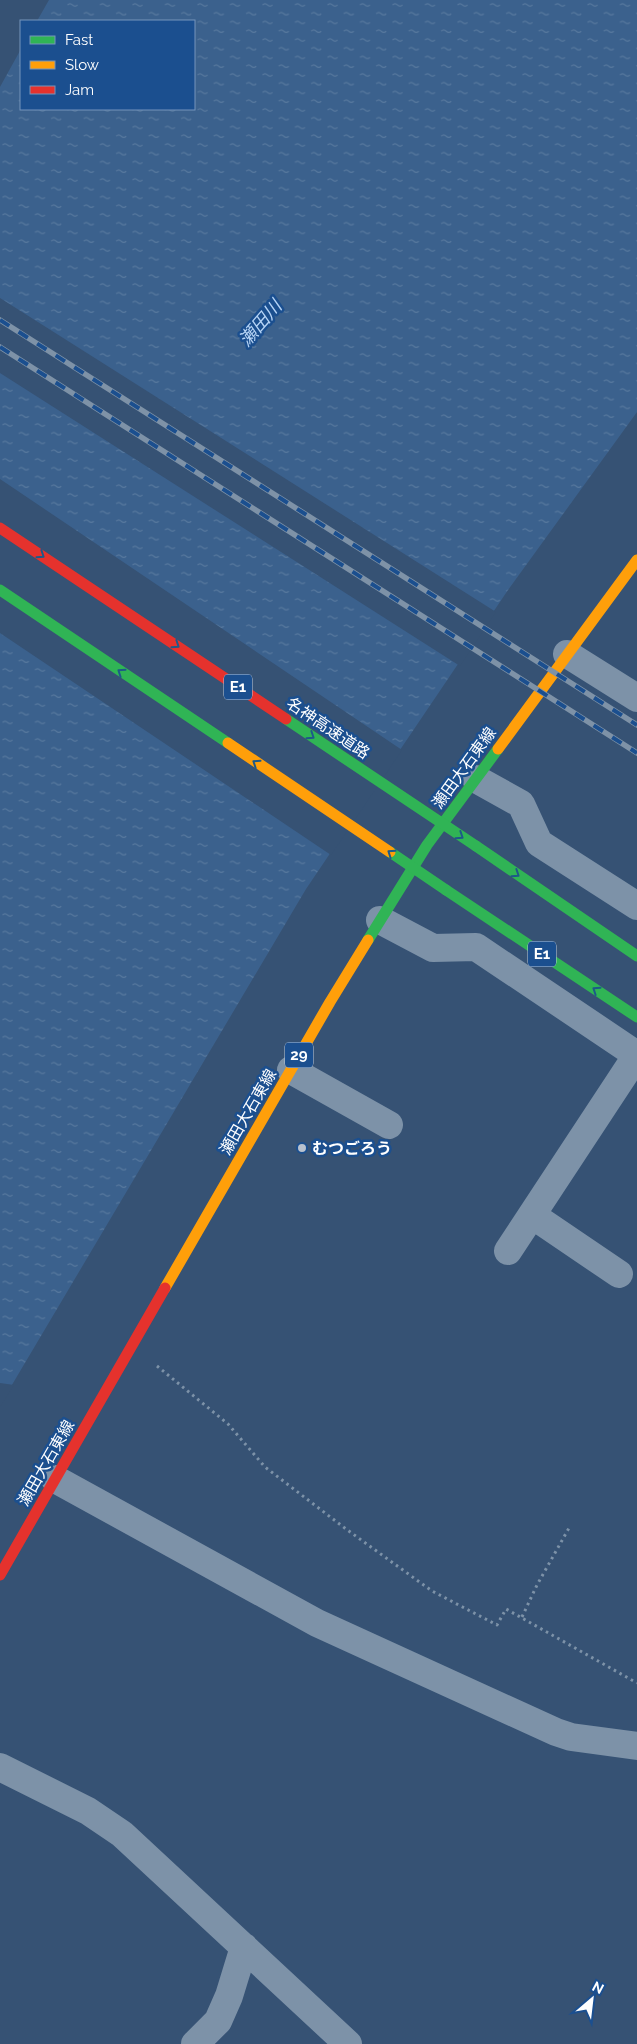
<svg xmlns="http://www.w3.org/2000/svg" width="637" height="2044" font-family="Raleway,'Noto Sans JP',sans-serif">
<defs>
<pattern id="water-ripples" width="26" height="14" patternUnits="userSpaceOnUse" patternTransform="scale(1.25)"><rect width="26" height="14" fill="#3b618d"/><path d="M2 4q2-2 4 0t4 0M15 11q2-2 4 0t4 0" fill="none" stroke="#58799e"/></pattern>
</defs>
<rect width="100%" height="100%" fill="#365274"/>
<!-- water -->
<path fill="url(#water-ripples)" d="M49,0h588v412l-129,178 -202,299 -306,516v-1318l21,-38v60h173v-88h-157z"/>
<!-- pier -->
<path fill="#365274" d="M0,298l496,314 -36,54 -460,-293z
M0,479l402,271 -71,105 -331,-222z
M0,1383l14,2 -14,22z"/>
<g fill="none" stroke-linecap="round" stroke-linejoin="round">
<!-- path -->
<path stroke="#7d92a8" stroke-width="3" stroke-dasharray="2.5 4" stroke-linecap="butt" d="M157,1366l71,58 37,43 81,62 86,62 65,34 9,-16 131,74
M522,1617l15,-32 32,-57"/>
<!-- street -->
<path stroke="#7d92a8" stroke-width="28" d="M567,654l70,44
M476,779l45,25 18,39 98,63
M380,920l53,28 43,-1 161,108
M291,1070l98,55
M532,1215l87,59
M508,1251l129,-196
M55,1479l262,144 239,109 15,5 66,9
M0,1767l88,44 34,23 226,210
M195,2044l23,-23 11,-25 15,-49"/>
<!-- fast -->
<path stroke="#30b455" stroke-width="11" d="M476,846l161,110
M446,890l191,127
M368,940l59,-95 71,-96"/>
<!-- slow -->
<path stroke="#ff9f0a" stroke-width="11" d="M498,749l139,-189
M165,1288l165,-286 38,-62"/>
<!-- jam -->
<path stroke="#e5322d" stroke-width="11" d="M0,1575l165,-287"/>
<defs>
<path id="rail" d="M0,320l637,405
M0,347l637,406"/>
</defs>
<!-- rail casing -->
<use href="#rail" stroke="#7e92a7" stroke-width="5.5"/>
<!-- rail -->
<use href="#rail" stroke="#1b4f8f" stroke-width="4" stroke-dasharray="11" stroke-linecap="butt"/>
<!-- fast-bridge -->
<path stroke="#30b455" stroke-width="11" d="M0,590l228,153
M286,719l190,127
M390,852l56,38"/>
<!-- slow-bridge -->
<path stroke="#ff9f0a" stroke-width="11" d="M228,743l162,109"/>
<!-- jam-bridge -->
<path stroke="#e5322d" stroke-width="11" d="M0,528l286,191"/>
</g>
<!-- one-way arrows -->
<defs><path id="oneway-chevron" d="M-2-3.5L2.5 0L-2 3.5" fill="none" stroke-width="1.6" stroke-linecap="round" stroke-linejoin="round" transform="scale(1.25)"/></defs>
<g stroke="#1d5989">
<use href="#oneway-chevron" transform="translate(41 555) rotate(34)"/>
<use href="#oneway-chevron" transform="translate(176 645) rotate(34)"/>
<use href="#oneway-chevron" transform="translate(121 672) rotate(-146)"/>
<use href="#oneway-chevron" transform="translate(311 736) rotate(34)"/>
<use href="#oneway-chevron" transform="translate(256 763) rotate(-146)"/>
<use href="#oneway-chevron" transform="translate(460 836) rotate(34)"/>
<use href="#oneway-chevron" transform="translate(391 853) rotate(-146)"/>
<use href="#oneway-chevron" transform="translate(516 874) rotate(34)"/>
<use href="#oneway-chevron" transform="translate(596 990) rotate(-146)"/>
</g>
<!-- markers -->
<circle fill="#b9c2ce" stroke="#1b4f8f" stroke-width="2" cx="302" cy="1148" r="5"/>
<g text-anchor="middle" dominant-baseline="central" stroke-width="5" stroke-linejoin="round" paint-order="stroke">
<!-- shield labels -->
<g fill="#1b4f8f" stroke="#bbcadd" stroke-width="1">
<rect x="224" y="674.5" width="28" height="25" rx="4"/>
<rect x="528" y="941.5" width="28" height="25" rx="4"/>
<rect x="285" y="1042.5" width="28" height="25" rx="4"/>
</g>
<g font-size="15" font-weight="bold" fill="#fff">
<text x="238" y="687">E1</text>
<text x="542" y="954">E1</text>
<text x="299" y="1055">29</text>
</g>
<!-- street labels -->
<g font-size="16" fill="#fff" stroke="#1b4f8f">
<text transform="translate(328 728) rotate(34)">名神高速道路</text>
<text transform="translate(464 768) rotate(-54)">瀬田大石東線</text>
<text transform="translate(248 1112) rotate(-60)">瀬田大石東線</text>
<text transform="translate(46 1463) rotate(-60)">瀬田大石東線</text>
</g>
<!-- poi labels -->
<g font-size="16" font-weight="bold" fill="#fff" stroke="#1b4f8f" text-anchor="start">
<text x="312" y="1148">むつごろう</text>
</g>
<!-- water labels -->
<g font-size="18" font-style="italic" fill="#b5d3f5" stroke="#1b4f8f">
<text transform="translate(260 323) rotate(-49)">瀬田川</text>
</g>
</g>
<!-- legend -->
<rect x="20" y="20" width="175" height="90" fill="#1b4f8f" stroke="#7695bc"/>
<rect x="30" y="36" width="25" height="8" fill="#30b455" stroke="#7695bc"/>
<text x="65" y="45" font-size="15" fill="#ffffff">Fast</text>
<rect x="30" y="61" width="25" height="8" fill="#ff9f0a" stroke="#7695bc"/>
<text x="65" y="70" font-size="15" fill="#ffffff">Slow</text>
<rect x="30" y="86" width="25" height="8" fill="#e5322d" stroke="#7695bc"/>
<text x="65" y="95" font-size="15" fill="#ffffff">Jam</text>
<!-- north arrow -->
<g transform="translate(592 1999) rotate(28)" stroke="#1b4f8f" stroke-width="4" paint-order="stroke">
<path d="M0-4L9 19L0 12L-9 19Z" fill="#ffffff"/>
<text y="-8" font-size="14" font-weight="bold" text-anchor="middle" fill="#ffffff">N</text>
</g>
</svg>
